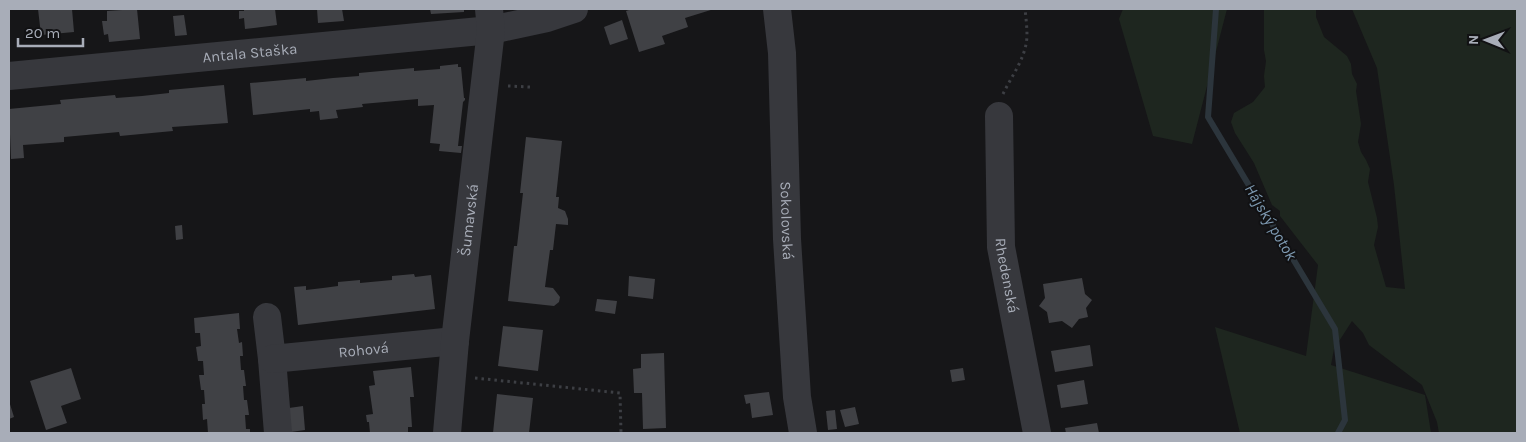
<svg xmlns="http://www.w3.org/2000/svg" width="1526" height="442" font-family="Karla,sans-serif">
<rect width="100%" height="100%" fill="#161618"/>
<!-- green -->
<path fill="#1e261f" d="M1123,9h104l-35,135 -39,-8 -34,-117z
M1264,9h52v8l8,20 23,19 4,8 1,10 5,10 -1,7 5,33 -3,18 3,10 5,8 4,9 -2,13 9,36 1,9 -4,18 12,42 19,2 -11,-104 -17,-117 -25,-59h165v424h-78l-2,-11 -15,-37 -53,-40 -6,-12 -11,-12 -18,28 -3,16 94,30 6,38h-191l-25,-106 91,29 12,-91 -38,-49v-5l-8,-6 -18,-42 -19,-30 -4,-11 3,-9 19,-11 12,-15 -1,-11 2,-15 -2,-11z"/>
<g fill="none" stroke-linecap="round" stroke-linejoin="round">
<!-- stream -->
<path stroke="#2c353c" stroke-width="6" d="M1216,9l-8,108 127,212 10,91 -7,13"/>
</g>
<!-- building -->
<path fill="#404145" d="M38,9h34l2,23 -33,3z
M137,9l3,30 -31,3 -1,-8 -4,1 -2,-14h5v-10z
M244,9h31l2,16 -32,4 -1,-11 -5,1v-8h5z
M317,9h25l2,12 -26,2z
M430,9h34v3l-33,2z
M632,9h82l-29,9 3,9 -26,9 3,8 -26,8 -13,-41z
M184,15l3,20 -12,1 -2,-20z
M622,20l6,19 -18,6 -6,-18z
M458,64v3h3l3,31h1v2l-2,2 -5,44h4l-1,7 -22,-2 1,-7 -10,-1 4,-38 -16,1v-7l-56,5 1,3 -27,3 2,8 -18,2 -1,-9 -9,1v-3l-57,6 -3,-32 56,-5v3l27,-3 26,-2v-3l55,-5v3l26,-2v-3z
M224,85l4,38 -56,4 1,4 -53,5 -1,-4 -55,5v5l-41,3 1,13 -13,1 -2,-50 52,-5 -1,-4 55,-5 1,3 26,-2 27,-3v-3z
M526,137l36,4 -6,56h3l-1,11 7,3 3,8v6l-12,-1 -3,26h-3l-5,37 8,1 7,9 -1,5 -5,4 -46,-5 6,-55h3l6,-53h-3z
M182,225l1,14 -7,1 -1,-14z
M414,274l1,3 16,-2 4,34 -137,16 -4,-38 12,-1v4l17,-2 15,-2v-4l22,-2v3l32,-3v-4z
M629,276l26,3 -2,20 -25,-3z
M1082,278l3,16 7,6 -6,8 2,9 -9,2 -7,9 -10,-7 -13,2 -2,-11 -8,-6 6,-8 -2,-14z
M597,299l20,2 -2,13 -20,-3z
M239,313l1,16h-3l2,14 3,-1 1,14h-3l1,14h3l2,16h-3l1,14h3l2,15h-4l1,14h4v4h-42l-1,-14 -4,1 -1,-16h3l-1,-14h-3l-2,-15h5l-1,-14h-5l-2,-14 5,-1 -1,-13h-5l-1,-15z
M503,326l40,4 -5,41 -40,-5z
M1090,345l3,21 -38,6 -4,-21z
M664,353l2,75 -23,1 -1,-36h-8l-1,-24 8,-1v-14z
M411,367l3,30h-4l2,30h-4v6h-38l-1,-11h-2l-1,-7 7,-1 -4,-28 6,-1 -2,-14z
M71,368l10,31 -20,7 6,17 -21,7 -16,-49z
M963,368l2,12 -13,2 -2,-12z
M1084,380l4,24 -27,4 -4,-23z
M769,392l4,23 -21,3 -2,-15 -4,1 -2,-9z
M497,394l36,4 -4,35h-36z
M9,401l5,16 -5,2z
M303,406l2,24 -14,2 -2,-24z
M855,407l4,17 -14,3 -5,-17z
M835,410l2,19 -9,1 -2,-19z
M1097,423l2,10h-33l-1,-5z"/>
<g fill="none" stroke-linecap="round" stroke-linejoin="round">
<!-- path -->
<path stroke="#3d3f44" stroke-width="3" stroke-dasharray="2.5 4" stroke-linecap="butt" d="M508,86l22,1
M1003,94c9,-19 23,-36 24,-58 0,-9 -1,-18 -2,-27
M475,378l145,15 1,40"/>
<!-- minor -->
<g stroke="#37383d" stroke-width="28">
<path id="s1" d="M777,9l5,44 5,186 10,158 6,36"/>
<path id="s2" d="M9,76l482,-46 56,-12 27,-9"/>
<path id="s3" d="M999,116l2,131 36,186"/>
<path d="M267,317l5,42 6,74"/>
<path id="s4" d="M272,359l183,-18"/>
<path id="s5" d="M447,433l8,-92 36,-311 -2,-21"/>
</g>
</g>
<g text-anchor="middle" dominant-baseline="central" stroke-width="4" stroke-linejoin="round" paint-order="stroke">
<!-- street labels -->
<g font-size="15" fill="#a8adb8" stroke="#111113">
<text stroke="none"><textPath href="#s2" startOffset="242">Antala Staška</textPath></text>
<text stroke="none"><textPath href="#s5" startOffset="214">Šumavská</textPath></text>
<text stroke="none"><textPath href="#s1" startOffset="212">Sokolovská</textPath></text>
<text stroke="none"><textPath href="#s3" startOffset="160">Rhedenská</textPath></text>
<text stroke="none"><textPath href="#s4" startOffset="92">Rohová</textPath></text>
</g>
<!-- water labels -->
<g font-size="16" font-style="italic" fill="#7f9bb3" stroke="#111113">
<text transform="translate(1271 222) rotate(59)">Hájský potok</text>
</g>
</g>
<!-- border -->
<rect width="1526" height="442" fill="none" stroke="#a8adb8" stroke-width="20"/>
<!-- north arrow -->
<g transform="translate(1486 40) rotate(271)" stroke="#111113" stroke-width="4" paint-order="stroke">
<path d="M0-4L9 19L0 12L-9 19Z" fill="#a8adb8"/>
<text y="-8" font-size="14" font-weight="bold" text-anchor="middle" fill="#a8adb8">N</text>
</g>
<!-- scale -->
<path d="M18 38v8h65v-8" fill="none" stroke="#a8adb8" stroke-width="2.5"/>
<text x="25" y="38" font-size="15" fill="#a8adb8" stroke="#111113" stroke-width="4" paint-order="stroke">20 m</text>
</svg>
